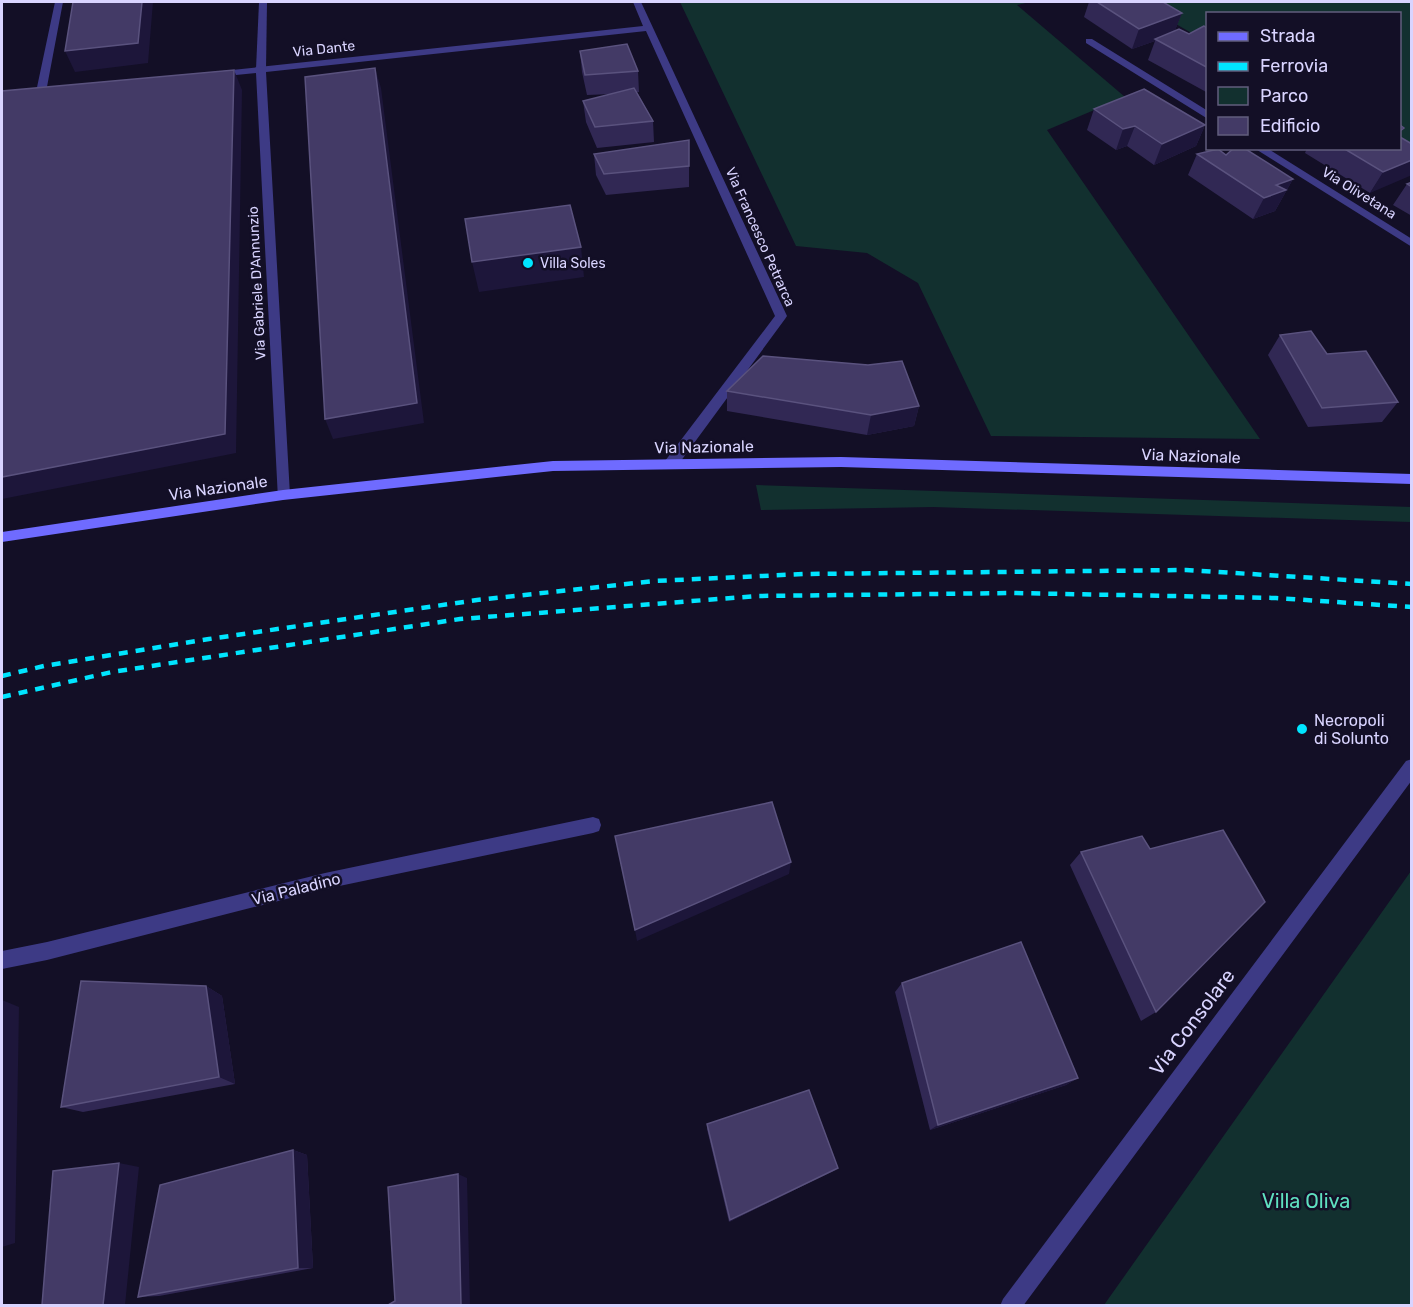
<svg xmlns="http://www.w3.org/2000/svg" width="1413" height="1307" font-family="Rubik,sans-serif">
<rect width="100%" height="100%" fill="#130f26"/>
<!-- green -->
<path fill="#12302f" d="M680,2h350l-13,3 108,92 -78,33 213,309 -269,-3 -73,-153 -51,-30 -71,-7z
M1138,2h273v158l-11,-12v-134h-192l-1,28z
M756,485l655,22v15l-478,-15 -172,3z
M1411,871v434h-307z"/>
<g fill="none" stroke-linecap="round" stroke-linejoin="round">
<!-- lane -->
<path fill="#3d3a85" fill-rule="evenodd" d="M259,2h8l-1,67 -5,3 -5,-3z"/>
<!-- street -->
<path fill="#3d3a85" fill-rule="evenodd" d="M55,2h8l-17,90 -5,3 -5,-3z
M633,2h8l146,314 -2,3 -110,150h-10l-2,-4 2,-4 110,-145 -129,-285 -380,41 24,423 -2,4h-10l-22,-426 -40,4 -5,-3 2,-2 430,-46z
M1086,39h6l116,72v8l-122,-76z
M1254,148h13l145,91v8z
M1412,759v21l-389,526h-23l3,-7 403,-538z
M593,817l6,2 2,6 -2,6 -6,2 -268,56 -278,71 -45,9v-18l45,-9 278,-69z"/>
<!-- secondary -->
<path fill="#6f6bff" fill-rule="evenodd" d="M841,457l571,17v10l-571,-17 -288,4 -270,29 -281,42v-10l281,-42 270,-29z"/>
<!-- rail -->
<path stroke="#00e5ff" stroke-width="4.5" stroke-dasharray="9 8" stroke-linecap="butt" d="M2,676l42,-10 165,-27 268,-39 178,-19 149,-7 382,-4 226,14
M2,697l110,-25 348,-53 297,-23 257,-3 262,5 136,9"/>
</g>
<!-- wall -->
<path fill="#312854" d="M1089,2h74l19,11 -7,17 14,4 19,-5v64l-60,-33 7,-19 -23,8 -48,-32z
M580,51l58,20 1,21h-2l16,29 1,21 -57,6 -11,-26 -3,-21 29,-7 -25,1 -5,-23z
M1094,109l111,16 -9,21 -42,19 -27,-19 -11,4 -29,-20z
M689,140v47l-83,8 -10,-20 -2,-21z
M1307,148h93l-30,45 -65,-40z
M1197,154l29,1 67,24 -18,32 -22,8 -65,-44z
M1412,182v34l-19,-11 14,-21z
M1280,335l47,19 71,48 -16,20 -74,5 -40,-72z
M727,391l192,15 -5,20 -47,9 -140,-24z
M1150,849l6,163 -15,9 -71,-156 11,-13z
M902,983l176,95 -12,7 -136,45 -35,-138z
M206,986l16,10 13,88 -152,28 -22,-5z
M707,1124l131,44 -5,3 -104,51 -22,-93z
M293,1150l14,5 6,113 -154,28 -21,1z"/>
<!-- shaded-wall -->
<path fill="#1d163a" d="M142,2h11l-5,61 -73,9 -10,-21z
M1182,13l-8,20 -19,6v2l-23,8 7,-20z
M375,68l6,20 43,335 -91,16 -8,-20z
M234,70l8,20 -6,363 -234,46v-22z
M1205,125l-9,21 -42,19 8,-21z
M1135,126l-8,20 -11,4 7,-21z
M1412,160v15l-42,18 13,-21z
M1293,179l-18,32 -22,8 11,-21 12,-13z
M581,247l3,30 -105,15 -7,-30z
M919,406l-5,20 -47,9 4,-20z
M791,862l-2,12 -152,67 -2,-11z
M206,986l16,10 13,88 -16,-7z
M2,1000l17,7 -4,236 -13,4z
M1078,1078l-12,7 -136,45 8,-5z
M293,1150l14,5 6,113h-15z
M119,1163l20,4 -14,138h-22z
M838,1168l-5,3 -104,51 1,-2z
M458,1174l9,4 3,127h-9z"/>
<!-- building -->
<path fill="#433a66" stroke="#5a527e" stroke-width="1.5" d="M73,2h69l-4,41 -73,8z
M1097,2h66l19,11 -43,16z
M1204,26l4,3v39l-53,-29 24,-10 10,5z
M627,44l11,27 -53,4 -5,-24z
M375,68l42,335 -92,16 -20,-342z
M234,70l-9,364 -223,43v-386z
M634,88l19,33 -58,6 -12,-26z
M1144,89l61,36 -43,19 -27,-18 -12,3 -29,-20z
M1400,125l4,3 -4,3z
M1400,137l12,7v16l-29,12 -40,-24h57z
M689,140v26l-85,8 -10,-20z
M1234,148h10l49,31 -17,6 10,5 -22,8 -67,-44 21,-5 8,6z
M1412,182v5l-5,-3z
M570,205l11,42 -109,15 -7,-43z
M1311,331l16,23 39,-3 32,51 -76,6 -42,-73z
M763,356l105,9 34,-4 17,45 -48,9 -144,-24z
M772,802l19,60 -156,68 -20,-94z
M1223,830l42,72 -109,110 -75,-160 61,-16 8,13z
M1021,942l57,136 -140,47 -36,-142z
M81,981l125,5 13,91 -158,30z
M809,1090l29,78 -108,52 -23,-96z
M293,1150l5,118 -160,29 22,-112z
M119,1163l-16,142h-61l11,-134z
M458,1174l3,131h-73l7,-4 -7,-114z"/>
<!-- markers -->
<g fill="#00e5ff" stroke="#130f26" stroke-width="2">
<circle cx="528" cy="263" r="6"/>
<circle cx="1302" cy="729" r="6"/>
</g>
<g text-anchor="middle" dominant-baseline="central" stroke-width="5" stroke-linejoin="round" paint-order="stroke">
<!-- far-street labels -->
<g font-size="14" fill="#d9d4ff" stroke="#130f26">
<text transform="translate(324 49) rotate(-6)">Via Dante</text>
<text transform="translate(1359 193) rotate(32)">Via Olivetana</text>
<text transform="translate(760 237) rotate(66)">Via Francesco Petrarca</text>
<text transform="translate(257 283) rotate(-93)">Via Gabriele D'Annunzio</text>
</g>
<!-- far-poi labels -->
<g font-size="14" fill="#d9d4ff" stroke="#130f26" text-anchor="start">
<text x="540" y="263">Villa Soles</text>
</g>
<!-- street labels -->
<g font-size="16" fill="#d9d4ff" stroke="#130f26">
<text transform="translate(704 447) rotate(-1)">Via Nazionale</text>
<text transform="translate(1191 456) rotate(2)">Via Nazionale</text>
<text transform="translate(218 488) rotate(-8)">Via Nazionale</text>
<text transform="translate(296 889) rotate(-14)">Via Paladino</text>
</g>
<!-- poi labels -->
<g font-size="16" fill="#d9d4ff" stroke="#130f26" text-anchor="start">
<text x="1314" y="720">Necropoli<tspan x="1314" dy="18">di Solunto</tspan></text>
</g>
<!-- near-street labels -->
<g font-size="20" fill="#d9d4ff" stroke="#130f26">
<text transform="translate(1192 1022) rotate(-53)">Via Consolare</text>
</g>
<!-- near-park labels -->
<g font-size="20" fill="#5fe0c0" stroke="#130f26">
<text x="1306" y="1201">Villa Oliva</text>
</g>
</g>
<!-- border -->
<rect width="1413" height="1307" fill="none" stroke="#d9d4ff" stroke-width="6"/>
<!-- legend -->
<rect x="1206" y="12" width="195" height="138" fill="#130f26" stroke="#625e7d" stroke-width="1.5"/>
<rect x="1218" y="32" width="30" height="9" fill="#6f6bff" stroke="#625e7d" stroke-width="1.5"/>
<text x="1260" y="42" font-size="18" fill="#d9d4ff">Strada</text>
<rect x="1218" y="62" width="30" height="9" fill="#00e5ff" stroke="#625e7d" stroke-width="1.5"/>
<text x="1260" y="72" font-size="18" fill="#d9d4ff">Ferrovia</text>
<rect x="1218" y="87" width="30" height="18" fill="#12302f" stroke="#625e7d" stroke-width="1.5"/>
<text x="1260" y="102" font-size="18" fill="#d9d4ff">Parco</text>
<rect x="1218" y="117" width="30" height="18" fill="#433a66" stroke="#625e7d" stroke-width="1.5"/>
<text x="1260" y="132" font-size="18" fill="#d9d4ff">Edificio</text>
</svg>
